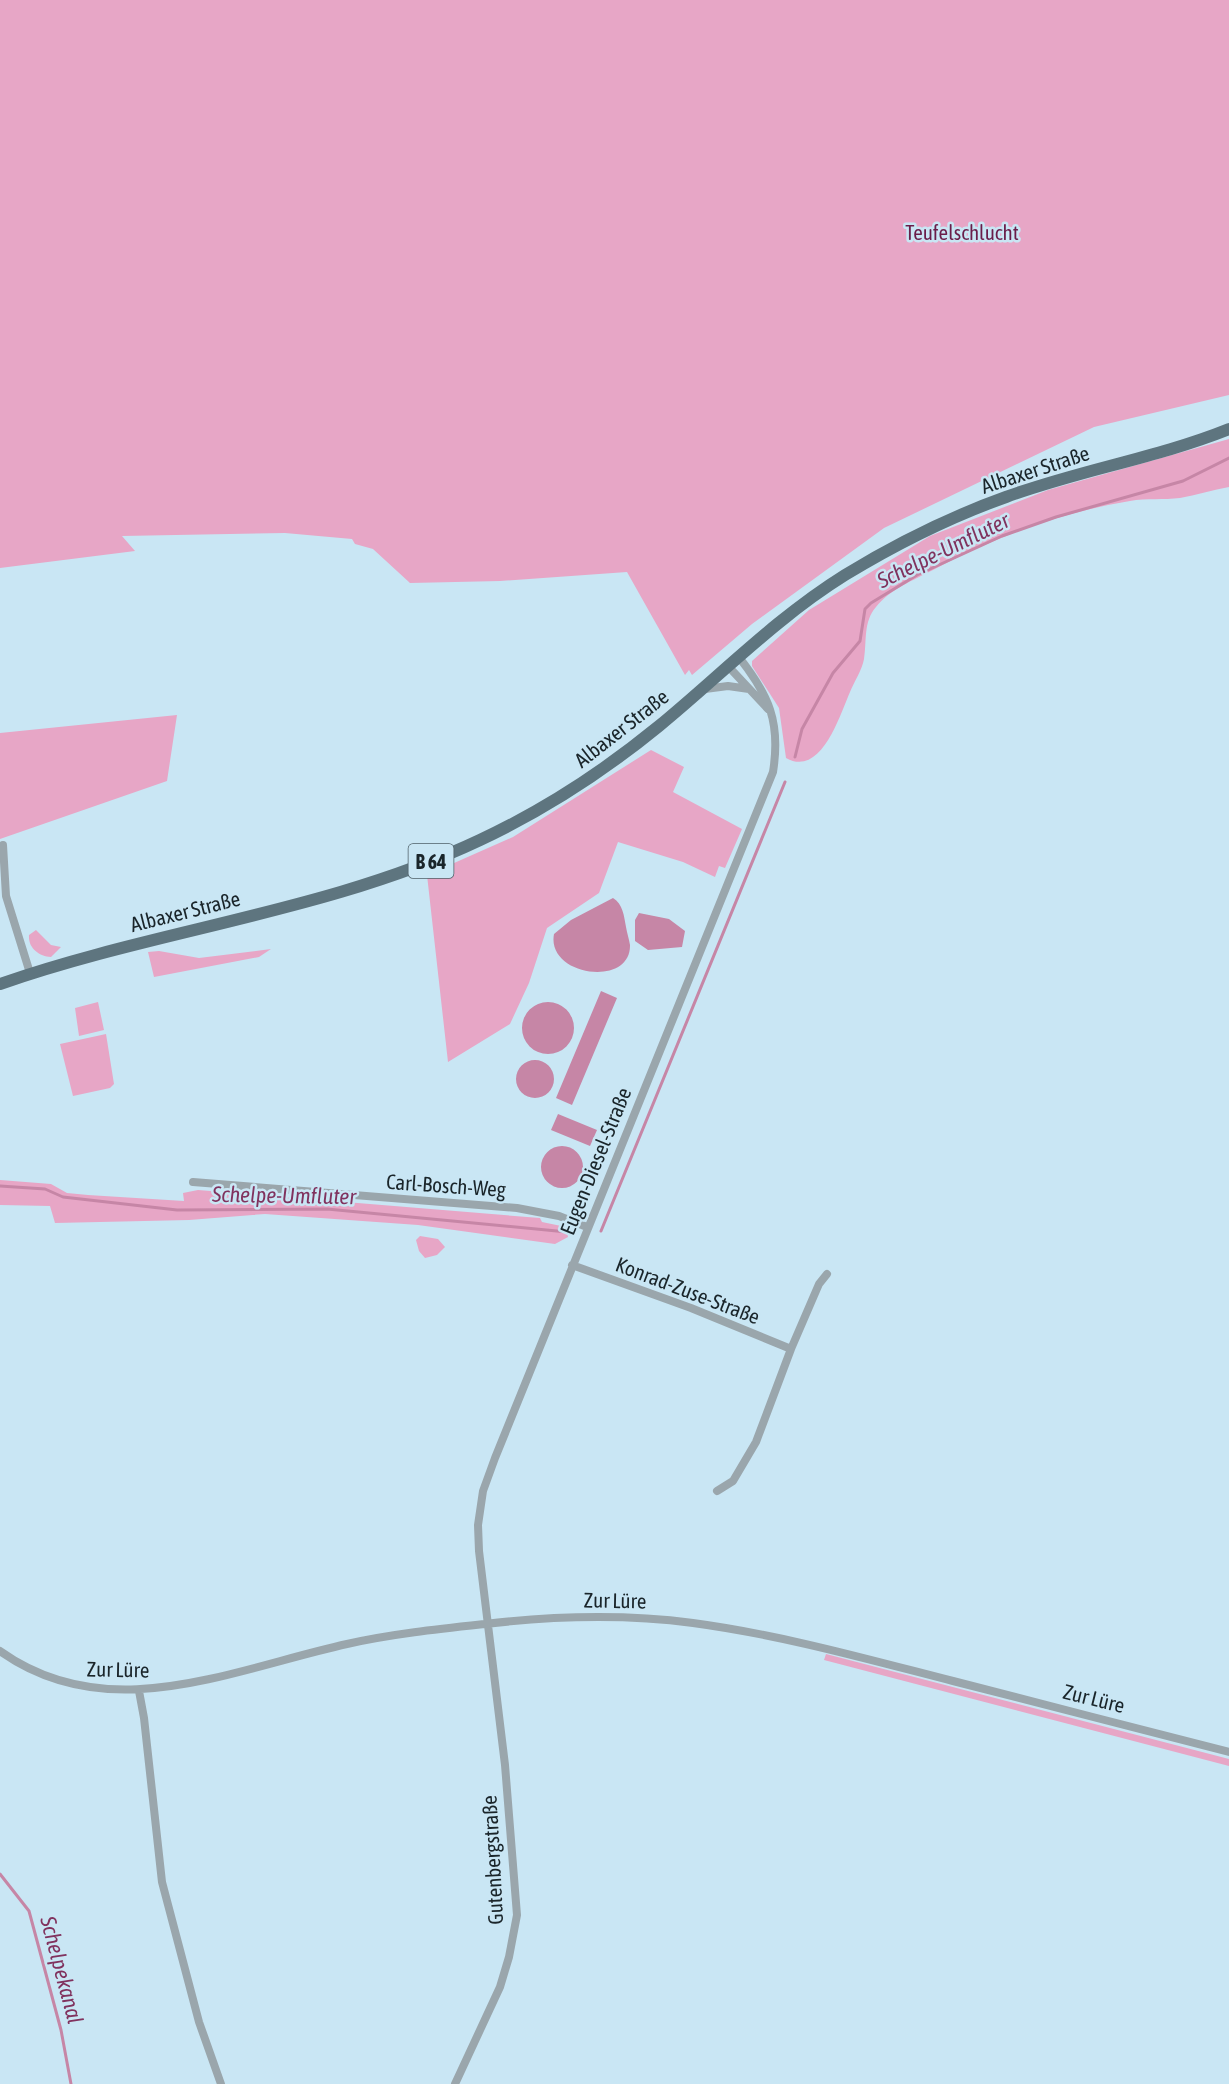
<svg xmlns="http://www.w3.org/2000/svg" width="1229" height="2084" font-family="'Asap Condensed',sans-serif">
<rect width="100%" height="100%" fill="#c9e6f4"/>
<!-- green -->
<path fill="#e7a6c6" d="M0,0h1229v395l-135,32 -210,101 -132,96 -60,51 -3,-5 -4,5 -58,-103 -127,9 -90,2 -37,-34 -18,-5 -3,-5 -67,-6 -163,3 13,15 -135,17z
M1229,439v48c-16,3 -33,8 -49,11 -16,2 -34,0 -50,3 -68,11 -136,36 -197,69 -19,10 -43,19 -57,37 -13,15 -9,34 -12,52 -2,11 -10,23 -14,33 -10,23 -29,86 -64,66l-7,-50 -27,-42v-5l57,-51 121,-74 118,-46z
M177,715l-10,66 -167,58v-106z
M651,750l33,17 -11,25 69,37 -17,39 -6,-2 -4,11 -32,-15 -65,-20 -19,51 -52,35 -18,55 -19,41 -62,38 -21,-187 86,-38z
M36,930l15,15 10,2 -10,10c-12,-1 -23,-9 -22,-22z
M271,949l-12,8 -105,20 -6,-25 11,-1 40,7z
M98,1002l6,28 -25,6 -4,-28z
M106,1034l8,50 -4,4 -37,8 -13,-52z
M0,1180l51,4 16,9 21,2 96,6 -1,-8 15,-3 342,28 2,4 24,5 2,10 -13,7 -137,-19 -153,-11 -76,6 -134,3 -5,-17 -50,-1z
M420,1236l18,3 7,8 -8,8 -12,3 -6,-7 -3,-11z
M826,1654l403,105v7l-405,-106z"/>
<!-- water -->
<path fill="#c686a6" d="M613,898c10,6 11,18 13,29 1,6 3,12 4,18 1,43 -84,31 -76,-11l17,-14z
M639,913l30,6 16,12 -3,16 -34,3 -13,-9v-21z
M601,991l16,7 -45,107 -16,-7z
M522 1028a26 26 0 1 1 52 0a26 26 0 1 1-52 0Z
M516 1079a19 19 0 1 1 38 0a19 19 0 1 1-38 0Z
M558,1114l39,16 -7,16 -39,-16z
M541 1167a21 21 0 1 1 42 0a21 21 0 1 1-42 0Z"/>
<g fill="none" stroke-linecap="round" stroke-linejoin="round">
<!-- stream -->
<path stroke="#c686a6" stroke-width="3" d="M795,757l7,-28 31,-56 27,-32 5,-32 6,-6 46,-28 85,-39 54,-19 127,-36 46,-23
M0,1186l45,3 18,8 114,13 150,-1 240,23
M601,1231l184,-449
M0,1874l29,37 32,119 10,54"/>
<!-- street -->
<path stroke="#9aa6ac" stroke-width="8" d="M727,665l41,44
M705,689l23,-3 21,3
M3,845l3,51 24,77
M193,1182l324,26 42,8 28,11
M572,1265l119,43 100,41 28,-65 8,-10
M717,1491l16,-10 23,-39 35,-93
M0,1651c108,77 230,19 347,-7 45,-10 92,-15 138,-20 69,-8 139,-10 208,-1 89,12 174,36 260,58 92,24 184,47 276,71
M139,1691l5,27 18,164 37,140 22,62
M455,2084l45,-97 9,-30 8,-42 -12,-150 -26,-214 -1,-26 5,-34 12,-33 278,-686c8,-50 -4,-77 -35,-116"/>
<!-- primary -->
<path stroke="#5e757f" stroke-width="12" d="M0,984c157,-55 328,-72 480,-144 64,-30 124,-69 179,-114 62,-51 117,-108 186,-151 51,-31 105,-58 161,-78 73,-27 151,-39 223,-68"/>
</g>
<g text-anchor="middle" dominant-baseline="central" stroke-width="5" stroke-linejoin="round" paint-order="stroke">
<!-- shield labels -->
<rect fill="#c9e6f4" stroke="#4e5f67" stroke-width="1.5" x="408.5" y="844" width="45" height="34" rx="4.5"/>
<g font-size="20" font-weight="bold" fill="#1a252a">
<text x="431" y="861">B 64</text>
</g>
<!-- park labels -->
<g font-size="21" fill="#6a1d4a" stroke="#c9e6f4">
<text x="962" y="232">Teufelschlucht</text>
</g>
<!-- street labels -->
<g font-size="21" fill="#1a252a" stroke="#c9e6f4">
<text transform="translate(1035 469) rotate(-18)">Albaxer Straße</text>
<text transform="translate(621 728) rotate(-38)">Albaxer Straße</text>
<text transform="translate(185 911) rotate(-14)">Albaxer Straße</text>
<text transform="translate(595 1161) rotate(-68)">Eugen-Diesel-Straße</text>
<text transform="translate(446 1185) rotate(4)">Carl-Bosch-Weg</text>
<text transform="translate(688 1290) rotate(21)">Konrad-Zuse-Straße</text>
<text transform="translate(615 1600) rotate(1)">Zur Lüre</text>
<text transform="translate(118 1669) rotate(1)">Zur Lüre</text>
<text transform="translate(1094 1698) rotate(14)">Zur Lüre</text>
<text transform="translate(492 1860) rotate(-93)">Gutenbergstraße</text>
</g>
<!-- water labels -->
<g font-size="22" font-style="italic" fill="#80325e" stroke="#c9e6f4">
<text transform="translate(943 550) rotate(-26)">Schelpe-Umfluter</text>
<text transform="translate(284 1195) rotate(1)">Schelpe-Umfluter</text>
<text transform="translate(62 1970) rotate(75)">Schelpekanal</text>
</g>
</g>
</svg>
